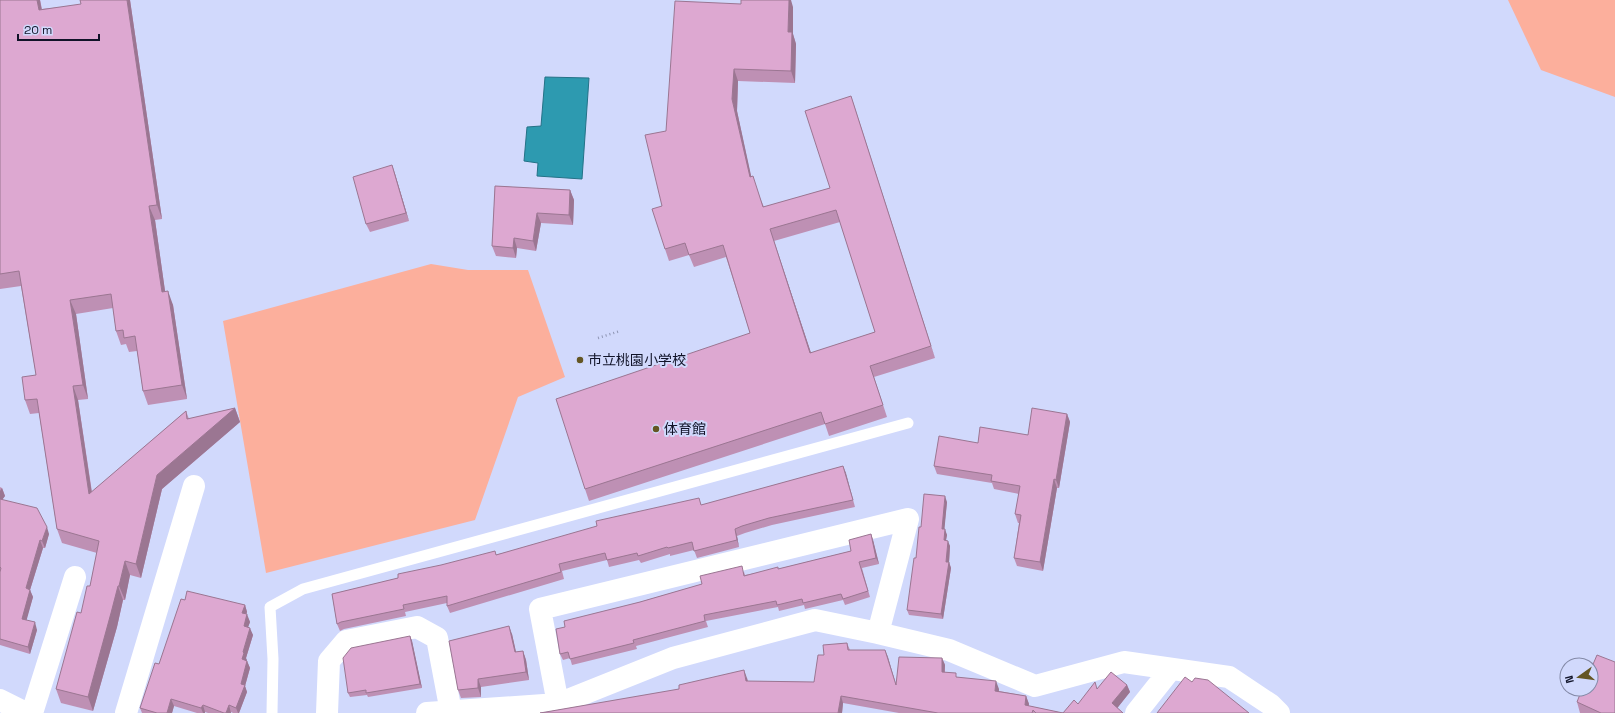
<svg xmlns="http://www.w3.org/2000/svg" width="1615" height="713" font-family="'Space Grotesk','Noto Sans JP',sans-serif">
<rect width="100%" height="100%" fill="#d1d9fc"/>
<!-- green -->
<path fill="#fcaf9c" d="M1508,0h107v97l-74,-27z
M431,264l37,6h60l37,107 -47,20 -43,123 -209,53 -43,-252z"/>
<!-- water -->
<path fill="#2d9ab0" stroke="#247287" d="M545,77l44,1 -7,101 -45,-3 1,-13 -14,-2 3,-34 14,-1z"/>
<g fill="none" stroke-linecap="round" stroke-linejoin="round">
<!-- path -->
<path stroke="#8f96b4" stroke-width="2.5" stroke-dasharray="1 3" stroke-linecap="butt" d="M598,338l22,-7"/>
<!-- service -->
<path stroke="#fff" stroke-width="11" d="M272,713l1,-54 -3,-52 33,-18 605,-166"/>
<!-- minor -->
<path stroke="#fff" stroke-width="22" d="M0,700l26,13
M558,704l-18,-95 368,-90 -30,114
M32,713l43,-136
M126,713l68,-227
M327,713l2,-52 17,-20 71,-14 20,11 14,74
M427,713l131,-9 115,-46 142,-38 63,13 71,17 86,36 89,-24 105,15 42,28 8,8
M1136,713l35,-44"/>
</g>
<!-- wall -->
<path fill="#be90b4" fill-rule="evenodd" d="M0,0h40l2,9 88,-9 32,219 -7,1 10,71 8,14 14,94 -39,6 -5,-14 -6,-40 -8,1 -3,-8 -5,1 -5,-14 -3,-23 -37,6 12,85 -10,1 14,92 94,-81 3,8 46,-11 5,14 -78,67 -21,89 -11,-3 -5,25h-2l-6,27 -24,84 -32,-8 -5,-14 34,-103 7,-33 -35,-10 -5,-14 -18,-116 -9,1 -5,-14 11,-25 -15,-89 -21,3z
M793,7v27l3,10 -1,39 -57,-2 -1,30 14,66 13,30 66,-19 21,-92 84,262 -61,19 13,40 -58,19 -4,-12 -236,77 -4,-12 165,-156 -24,-76 -32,10 -5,-12 -20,6 -4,-12 -3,-43 4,-75zM840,222l35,110 -64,21 -37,-112z
M392,165l3,9 14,47 -39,11 -4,-8z
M495,186l75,4 4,10 -1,25 -32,-2 -5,28 -19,-3 -1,10 -20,-2 -4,-10z
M1067,414l3,8 -11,66h-2l-14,83 -26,-5 -3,-8 5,-35h-1l-3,-9 4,-20 -25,-5 -2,-6 -55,-9 -3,-8 44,-23 50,-8z
M843,466l12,41 -83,18 -27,8 -8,3 2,11 -42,11 -3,-8 -24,6v-2l-29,9 -2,-3 -30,7 -2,-7 -45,11 2,8 -114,34 -3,-7v-3l-42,9 1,4 -62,13 -4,2 -3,-7 -5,-30 370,-89z
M0,487l2,1 3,8 -3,3 47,35 -4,14h-2l-13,42 3,7 -7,23 11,10 -7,24 -30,-9z
M947,502l-3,27 3,6 -1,5 4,6 -1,16 2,6 -8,51 -34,-4 -2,-5 14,-83z
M871,534l2,6 6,24 -17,4 8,29 -25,8 -2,-5 -38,9 -1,-4 -25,6 -1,-4 -72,14 2,6 -72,19 1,3 -65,16 -2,-7 -7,2 -3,-6 5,-27 75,-25 104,-30 1,3 33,-6 73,-18z
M185,600l60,5 2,7 -1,2 4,8 -2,5 5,8 -7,23v3h1l3,7 -5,18 2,6 -8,21h-6l-2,-1v1h-23l-3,-1v1h-8l-23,-7 -2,7h-30l-2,-5 19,-44z
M512,634l4,18 7,-1 3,9 3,20 -48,7v10l-20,1 -3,-8z
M410,636l2,5 10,47 -54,9 -1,-2 -17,2 -2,-4z
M847,643l3,7h35l11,34 46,-26 3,7v8l12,4 42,12v2l27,5 3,8v2l34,7 15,-9 19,-16 30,-3 3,7 -13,16 6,5h-224l-56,-10 -1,10h-302l207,-35 1,3 66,1 10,-27z
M1577,702l38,11h-35z"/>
<!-- shaded-wall -->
<path fill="#9b7692" d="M37,0h3l4,24 -5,-14z
M127,0h3l32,219 -5,-14z
M789,0h2l2,7v27l3,10 -1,39 -4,-12 -3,-39z
M734,69l4,12 -1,30 17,78 -4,-12 -18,-78z
M851,96l4,12 80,250 -4,-12z
M392,165l3,9 14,47 -3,-8z
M570,190l4,10 -1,25 -4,-10z
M149,206l6,14 12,85 -5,-13z
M537,213l4,10 -5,28 -3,-10z
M770,229l4,12 41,124 -5,-12z
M514,238l3,10 -1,10 -3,-10z
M168,291l5,14 14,94 -5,-14z
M70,300l6,14 12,85 -5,-14z
M73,386l5,14 16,108 -5,-14z
M235,408l5,14 -78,67 -21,89 -5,-14 21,-89z
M1067,414l3,8 -11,66 -3,-8z
M843,466l3,7 9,34 -2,-7z
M1054,479l3,9 -14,83 -3,-9z
M2,488l3,8 -5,7v-12z
M945,496l2,6 -3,32 -2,-5z
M47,527l2,7 -4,14 -3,-7z
M735,529l2,7 2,11 -2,-7z
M945,529l2,6 -2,10 -1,-5z
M871,534l2,6 6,24 -3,-6z
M40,540l3,8 -13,42 3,7 -8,29 -3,-7 4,-31z
M948,541l2,5 -1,17v-1l2,6 -8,51 -2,-5z
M125,561l5,14 -5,25 -6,-14z
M118,586l5,14 -6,27 -24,84 -5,-14z
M245,605l2,7 -3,8 -2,-7z
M247,614l3,8 -4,11 -2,-7z
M35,622l2,8 -7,24 -2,-7z
M509,626l3,8 6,27 -3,-9z
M250,628l3,7 -7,23 1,2 -2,6 -3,-7 1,-7z
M410,636l2,5 10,47 -2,-4z
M885,650l3,7 10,35 -2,-7z
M523,651l3,9 3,20 -3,-8z
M942,658l3,7 -1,15 -2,-8z
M247,661l3,7 -5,18 2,6 -8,21h-1l-2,-5 5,-24z
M744,670l3,8 2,11 -3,-8z
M478,679l3,8v10l-3,-9z
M996,681l3,8 -1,9 -3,-7z
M1127,685l3,7 -15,19 -3,-8z
M841,696l2,7 -1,10h-4z
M1026,696l3,8 -2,9 -2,-8z
M171,699l3,7 -2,7h-5z
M203,705l2,7v1h-2l-2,-5z
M229,705l2,8h-5z"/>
<!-- building -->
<path fill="#dda8d1" stroke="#9b7692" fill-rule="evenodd" d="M0,0h37l2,10 42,-6 -1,-4h47l30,205 -8,1 13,86 6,-1 14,94 -39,6 -8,-55 -11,2 -1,-8 -7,1 -5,-37 -41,6 13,85 -10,1 16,108 97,-83 1,8 48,-11 -78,67 -21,89 -11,-3 -6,25h-1l-7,27 -23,84 -32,-8 21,-77 4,1 6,-27h3l9,-45 -42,-12 -20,-130 -12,1 -3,-23 14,-2 -17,-104 -19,3z
M741,0h48l-1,32h4l-1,39 -57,-2 -2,30 18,78 3,-1 10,31 67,-19 -25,-77 46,-15 80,250 -61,20 13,39 -58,19 -4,-12 -236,77 -29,-90 194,-66 -27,-88 -34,10 -4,-12 -20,6 -13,-40 10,-3 -17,-71 21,-4 9,-130 66,3zM836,210l39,122 -65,21 -40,-124z
M392,165l14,48 -40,11 -13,-47z
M495,186l75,4 -1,25 -32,-2 -4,28 -19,-3 -1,10 -21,-2z
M1032,408l35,6 -11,66 -2,-1 -14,83 -26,-4 7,-43 -6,-1 5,-28 -29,-5 1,-6 -58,-9 5,-30 39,7 2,-16 48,8z
M843,466l10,34 -84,18 -27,8 -7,3 2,11 -43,11 -2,-9 -24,6 -1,-1 -29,9 -1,-3 -30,7 -2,-7 -46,11 2,8 -114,34v-10l-44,9 1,4 -63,13 -4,2 -5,-30 66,-16v-4l43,-9 54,-14 1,4 101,-29 -1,-5 103,-23 2,7z
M924,494l21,2 -3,33h3l-1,11 4,1 -2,21h3l-8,52 -34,-4 7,-52h2l3,-31h2z
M0,499l37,9 10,19 -5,14 -2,-1 -14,48 4,2 -8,29 13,3 -7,25 -28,-8v-67l1,-4 -1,-1z
M871,534l5,24 -17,4 9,29 -25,8 -2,-5 -38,9 -1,-4 -25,6 -1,-4 -72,14 1,6 -72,19 1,3 -64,16 -2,-7 -8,2 -4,-25 9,-2 -1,-6 76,-19 62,-18 -2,-8 42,-10 2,10 34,-9v2l73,-18 -2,-11z
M187,591l58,14 -3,8 5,1 -3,12 6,2 -7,24 1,1 -2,6 5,2 -6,23 4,1 -9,23 -7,-3 -3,8h-2l-21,-8 -2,3 -30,-9 -4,14h-10l-17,-5 15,-45 4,1 22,-65 4,1z
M509,626l6,26 8,-1 3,21 -48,7v9l-20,2 -9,-49z
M410,636l10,48 -54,9v-3l-18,3 -5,-35 8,-10z
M847,643l1,7h37l11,35 3,-28 43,1v14l14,1v4l40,4 -1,10 31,5 -1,9 38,8 11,-13 4,4 17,-22 2,7 14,-17 16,13 -15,18 11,10h-87l-3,-3 -1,3h-94l-97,-17 -3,17h-298l139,-24v-4l65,-15 2,11 68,1 4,-27h6l-1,-10z
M1597,655l18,7v51h-14l-24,-11 5,-13h9v-20z
M1185,677l7,5 3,-4 13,2 41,33h-92z"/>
<!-- markers -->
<g fill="#645623" stroke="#d1d9fc" stroke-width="1.5">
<circle cx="580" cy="360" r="4"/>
<circle cx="656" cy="429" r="4"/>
</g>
<g text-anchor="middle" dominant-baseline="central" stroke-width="4" stroke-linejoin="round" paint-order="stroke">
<!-- poi labels -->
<g font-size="14" fill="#101328" stroke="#d1d9fc" text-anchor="start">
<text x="588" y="360">市立桃園小学校</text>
<text x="664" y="429">体育館</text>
</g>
</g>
<!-- north arrow -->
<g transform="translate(1579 677) rotate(256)"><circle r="19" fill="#d1d9fc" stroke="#848aa7"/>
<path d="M0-3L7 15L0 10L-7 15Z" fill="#645623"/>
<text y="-6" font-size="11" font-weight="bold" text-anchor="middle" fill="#101328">N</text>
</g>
<!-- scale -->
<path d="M18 34v6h81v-6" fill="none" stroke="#101328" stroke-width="2"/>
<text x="24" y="34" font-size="12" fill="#101328" stroke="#d1d9fc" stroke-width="3" paint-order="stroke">20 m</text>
</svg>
